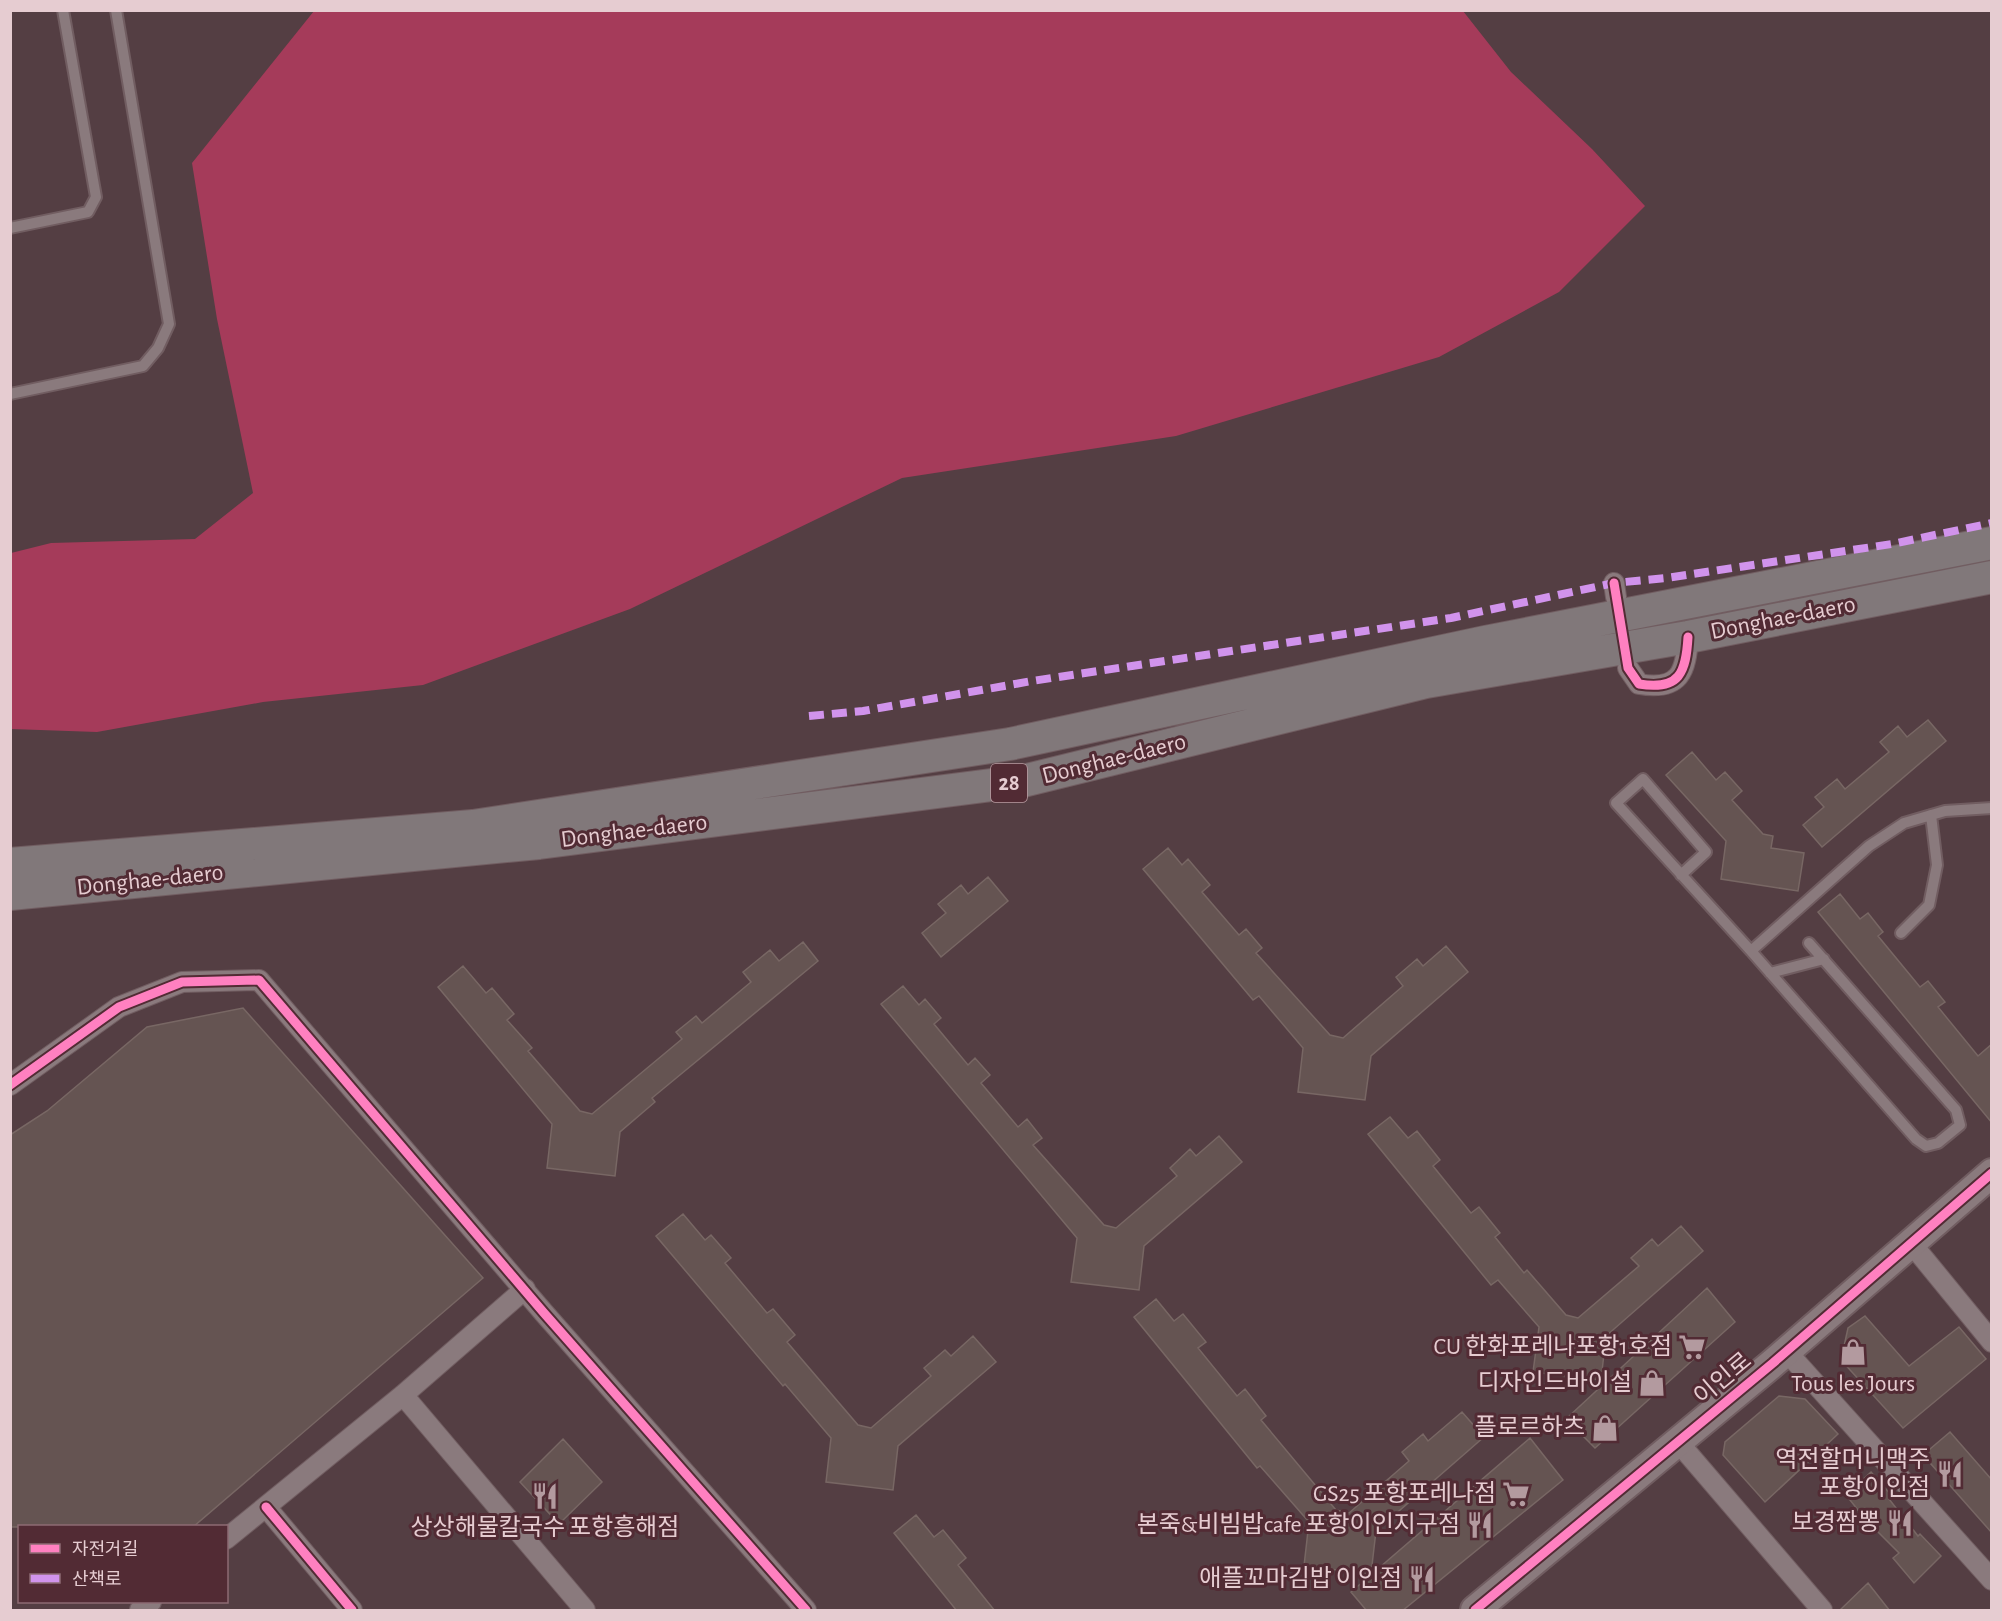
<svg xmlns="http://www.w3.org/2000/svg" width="2002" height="1621" font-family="'Alegreya Sans','Noto Sans KR',sans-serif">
<rect width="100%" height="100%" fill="#543e43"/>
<!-- forest -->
<path fill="#a53b5a" d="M314,11h1149l48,61 81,77 53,57 -86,86 -120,65 -263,79 -274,42 -272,131 -207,76 -160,17 -166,30 -86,-3v-176l40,-10 144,-4 58,-46 -36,-174 -25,-156z"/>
<!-- building -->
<path fill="#655452" stroke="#786764" stroke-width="1.5" d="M1928,720l18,21 -124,106 -19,-22 21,-18 -9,-10 22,-18 8,10 44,-37 -9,-10 18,-16 9,11z
M1692,752l24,28 9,-8 17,19 -10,9 31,34 10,2 -2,12 33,5 -6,38 -77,-12 5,-38 -60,-66z
M1168,848l14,17 6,-6 22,26 -8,7 37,43 7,-6 16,19 -6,5 74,82 13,3 60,-52 -7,-9 21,-18 6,7 23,-20 22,26 -97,84 -6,44 -67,-8 5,-44 -44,-52 -6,4 -110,-131z
M988,877l20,24 -67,56 -19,-24 24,-20 -8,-9 23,-19 7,9z
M1840,894l20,25 8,-6 15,19 -5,4 42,51 8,-6 17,21 -7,5 40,49 14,-12v79l-174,-211z
M803,942l15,19 -166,137 3,4 -35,30 -5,44 -68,-8 5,-44 -114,-137 25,-21 23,27 6,-5 22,26 -7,6 25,28 -4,3 52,60 12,3 90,-75 -6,-7 20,-16 6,7 49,-41 -8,-10 27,-22 9,11z
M903,986l16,19 6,-6 16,19 -7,6 34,41 7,-7 15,17 -9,8 37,44 9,-8 15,19 -9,7 71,80 12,3 61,-52 -7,-8 20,-19 6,7 23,-20 23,26 -98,84 -5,44 -68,-8 6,-44 -196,-234z
M243,1008l240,270 -290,249h-183v-392l37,-24 100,-84z
M1390,1117l18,21 9,-7 23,29 -7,6 38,47 8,-6 21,26 -5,4 29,36 3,-3 39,45 12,3 61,-52 -8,-8 21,-19 6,7 23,-20 22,25 -97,85 -5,44 -68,-8 6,-45 -41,-47 -7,5 -123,-151z
M683,1214l22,26 6,-5 20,23 -6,5 42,50 6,-4 22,26 -8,7 71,83 13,3 60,-52 -7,-8 21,-18 6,6 22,-20 23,26 -98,84 -5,44 -67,-8 5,-44 -46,-54 -2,2 -127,-150z
M1707,1288l28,34 -140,126 -29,-29z
M1156,1299l18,22 9,-7 23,28 -8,6 39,48 8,-7 21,27 -5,4 75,90 13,3 60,-52 -7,-9 21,-18 5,7 34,-29 22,25 -108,94 -5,43 -67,-8 5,-44 -49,-56 -3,2 -123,-151z
M1865,1316l44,50 50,-39 27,32 -83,69 -62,-68 7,-32z
M1779,1396l26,3 33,35 -73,68 -42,-47 2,-13z
M1950,1432l42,48v53l-69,-78z
M1530,1438l33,42 -161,131h-35l-16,-19z
M563,1439l39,43 -43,42 -39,-42z
M1871,1472l21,24 -3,3 29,37 2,-2 21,22 -27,27 -21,-25 6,-5 -33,-33 -20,-25z
M916,1515l18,22 9,-7 23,28 -8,7 37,46h-38l-63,-78z
M1868,1583l22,28h-51z"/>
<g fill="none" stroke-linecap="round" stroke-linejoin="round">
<defs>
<path id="lane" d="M10,228l78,-16 8,-15 -33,-187
M10,394l133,-28 15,-18 11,-24 -53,-314
M1681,875l25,-23 -63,-73 -27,24 135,148 118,-105 35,-23 41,-12 47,-3
M1901,933l28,-28 8,-40 -6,-50
M1751,951l165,188 10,7 12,-3 22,-18 -4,-15 -147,-167
M1770,973l54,-14"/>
<path id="street" d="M1614,583l2,14
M1628,668l11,16c41,7 47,-12 49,-47
M10,1085l109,-78 63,-25 77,-2 285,333 262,297
M1911,1243l81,99
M1786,1351l206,229
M403,1395l182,215
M1678,1442l144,168
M266,1507l86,103
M226,1539l177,-144 122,-106
M140,1610l11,-8"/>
<path id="secondary" d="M1475,1610l298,-247 219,-190"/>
<path id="primary" d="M10,864l463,-38 537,-82 475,-102 507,-99
M10,894l529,-51 484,-62 403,-99 262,-45 304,-60"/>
</defs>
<!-- lane casing -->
<use href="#lane" stroke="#715d61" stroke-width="14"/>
<!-- street casing -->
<use href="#street" stroke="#715d61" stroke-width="22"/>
<!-- secondary casing -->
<use href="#secondary" stroke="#715d61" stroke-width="32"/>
<!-- primary casing -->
<use href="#primary" stroke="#715d61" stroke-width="34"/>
<!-- lane -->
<use href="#lane" stroke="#8a7a7d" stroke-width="10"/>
<!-- street -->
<use href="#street" stroke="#8a7a7d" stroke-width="20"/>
<!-- secondary -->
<use href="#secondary" stroke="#8a7a7d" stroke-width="28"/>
<!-- primary -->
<use href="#primary" stroke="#81787a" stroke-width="32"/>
<!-- quiet -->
<path stroke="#d193ec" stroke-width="8" stroke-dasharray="15 8" stroke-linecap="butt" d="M809,716l54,-5 169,-30 419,-63 163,-35 52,-5 226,-34 100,-21"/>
<defs>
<path id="cycleway" d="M1614,583l14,85 11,16c41,7 47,-12 49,-47
M10,1085l109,-78 63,-25 77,-2 285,333 262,297
M266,1507l86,103
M1475,1610l298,-247 219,-190"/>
</defs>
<!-- cycleway casing -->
<use href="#cycleway" stroke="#522b34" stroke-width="13"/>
<!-- cycleway -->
<use href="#cycleway" stroke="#ff80c0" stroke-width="9"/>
</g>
<!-- icons -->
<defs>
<symbol id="supermarket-bare" viewBox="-9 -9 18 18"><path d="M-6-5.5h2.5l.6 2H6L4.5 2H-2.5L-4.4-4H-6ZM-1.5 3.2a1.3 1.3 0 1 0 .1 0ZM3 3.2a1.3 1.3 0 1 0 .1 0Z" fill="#b39a9f" stroke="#522b34" stroke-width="2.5" paint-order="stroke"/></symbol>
<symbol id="shop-bare" viewBox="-9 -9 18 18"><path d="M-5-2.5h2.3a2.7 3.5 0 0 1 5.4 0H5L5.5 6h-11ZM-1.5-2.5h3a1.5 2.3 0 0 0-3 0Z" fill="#b39a9f" stroke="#522b34" stroke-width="2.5" paint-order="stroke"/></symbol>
<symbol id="restaurant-bare" viewBox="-9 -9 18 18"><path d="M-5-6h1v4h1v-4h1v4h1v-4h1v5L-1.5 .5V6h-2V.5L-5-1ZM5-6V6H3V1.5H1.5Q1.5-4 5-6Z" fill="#b39a9f" stroke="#522b34" stroke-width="2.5" paint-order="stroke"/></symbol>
</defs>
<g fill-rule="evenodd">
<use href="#supermarket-bare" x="1673" y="1328" width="38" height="38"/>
<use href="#shop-bare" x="1834" y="1333" width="38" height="38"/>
<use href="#shop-bare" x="1633" y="1364" width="38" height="38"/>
<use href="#shop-bare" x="1586" y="1409" width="38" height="38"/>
<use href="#restaurant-bare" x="1931" y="1455" width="38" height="38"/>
<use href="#supermarket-bare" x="1497" y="1475" width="38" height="38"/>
<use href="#restaurant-bare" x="526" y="1477" width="38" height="38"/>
<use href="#restaurant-bare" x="1881" y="1504" width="38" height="38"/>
<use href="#restaurant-bare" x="1461" y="1506" width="38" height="38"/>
<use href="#restaurant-bare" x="1403" y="1560" width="38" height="38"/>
</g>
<g text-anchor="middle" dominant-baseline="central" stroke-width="6" stroke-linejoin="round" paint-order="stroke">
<!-- shield labels -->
<rect fill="#522b34" stroke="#ba9ca2" stroke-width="1.5" x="991" y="764" width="36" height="38" rx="4.5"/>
<g font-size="22" font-weight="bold" fill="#e6ccd1">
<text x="1009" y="783">28</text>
</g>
<!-- street labels -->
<g font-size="24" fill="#e6ccd1" stroke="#522b34">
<text transform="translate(1783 618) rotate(-11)">Donghae-daero</text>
<text transform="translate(1114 759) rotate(-14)">Donghae-daero</text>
<text transform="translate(634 831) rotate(-7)">Donghae-daero</text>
<text transform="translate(150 880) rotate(-6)">Donghae-daero</text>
<text transform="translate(1723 1379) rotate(-40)">이인로</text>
</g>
<!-- poi labels -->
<g font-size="24" fill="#e6ccd1" stroke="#522b34" text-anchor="end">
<text x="1672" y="1347">CU 한화포레나포항1호점</text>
<text x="1632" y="1383">디자인드바이설</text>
<text x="1853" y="1384" text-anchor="middle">Tous les Jours</text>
<text x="1585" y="1428">플로르하츠</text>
<text x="1930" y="1460">역전할머니맥주<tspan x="1930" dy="28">포항이인점</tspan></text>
<text x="1496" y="1494">GS25 포항포레나점</text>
<text x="1880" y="1523">보경짬뽕</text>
<text x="1460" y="1525">본죽&amp;비빔밥cafe 포항이인지구점</text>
<text x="545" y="1528" text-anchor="middle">상상해물칼국수 포항흥해점</text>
<text x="1402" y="1579">애플꼬마김밥 이인점</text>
</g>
</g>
<!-- border -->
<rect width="2002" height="1621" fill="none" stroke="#e6ccd1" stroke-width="24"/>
<!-- legend -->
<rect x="18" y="1525" width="210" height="78" fill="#522b34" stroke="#8d6b73" stroke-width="1.5"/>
<rect x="30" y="1544" width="30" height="9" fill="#ff80c0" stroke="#8d6b73" stroke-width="1.5"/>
<text x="72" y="1555" font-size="18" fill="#e6ccd1">자전거길</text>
<rect x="30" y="1574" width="30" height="9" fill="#d193ec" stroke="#8d6b73" stroke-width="1.5"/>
<text x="72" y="1585" font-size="18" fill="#e6ccd1">산책로</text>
</svg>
